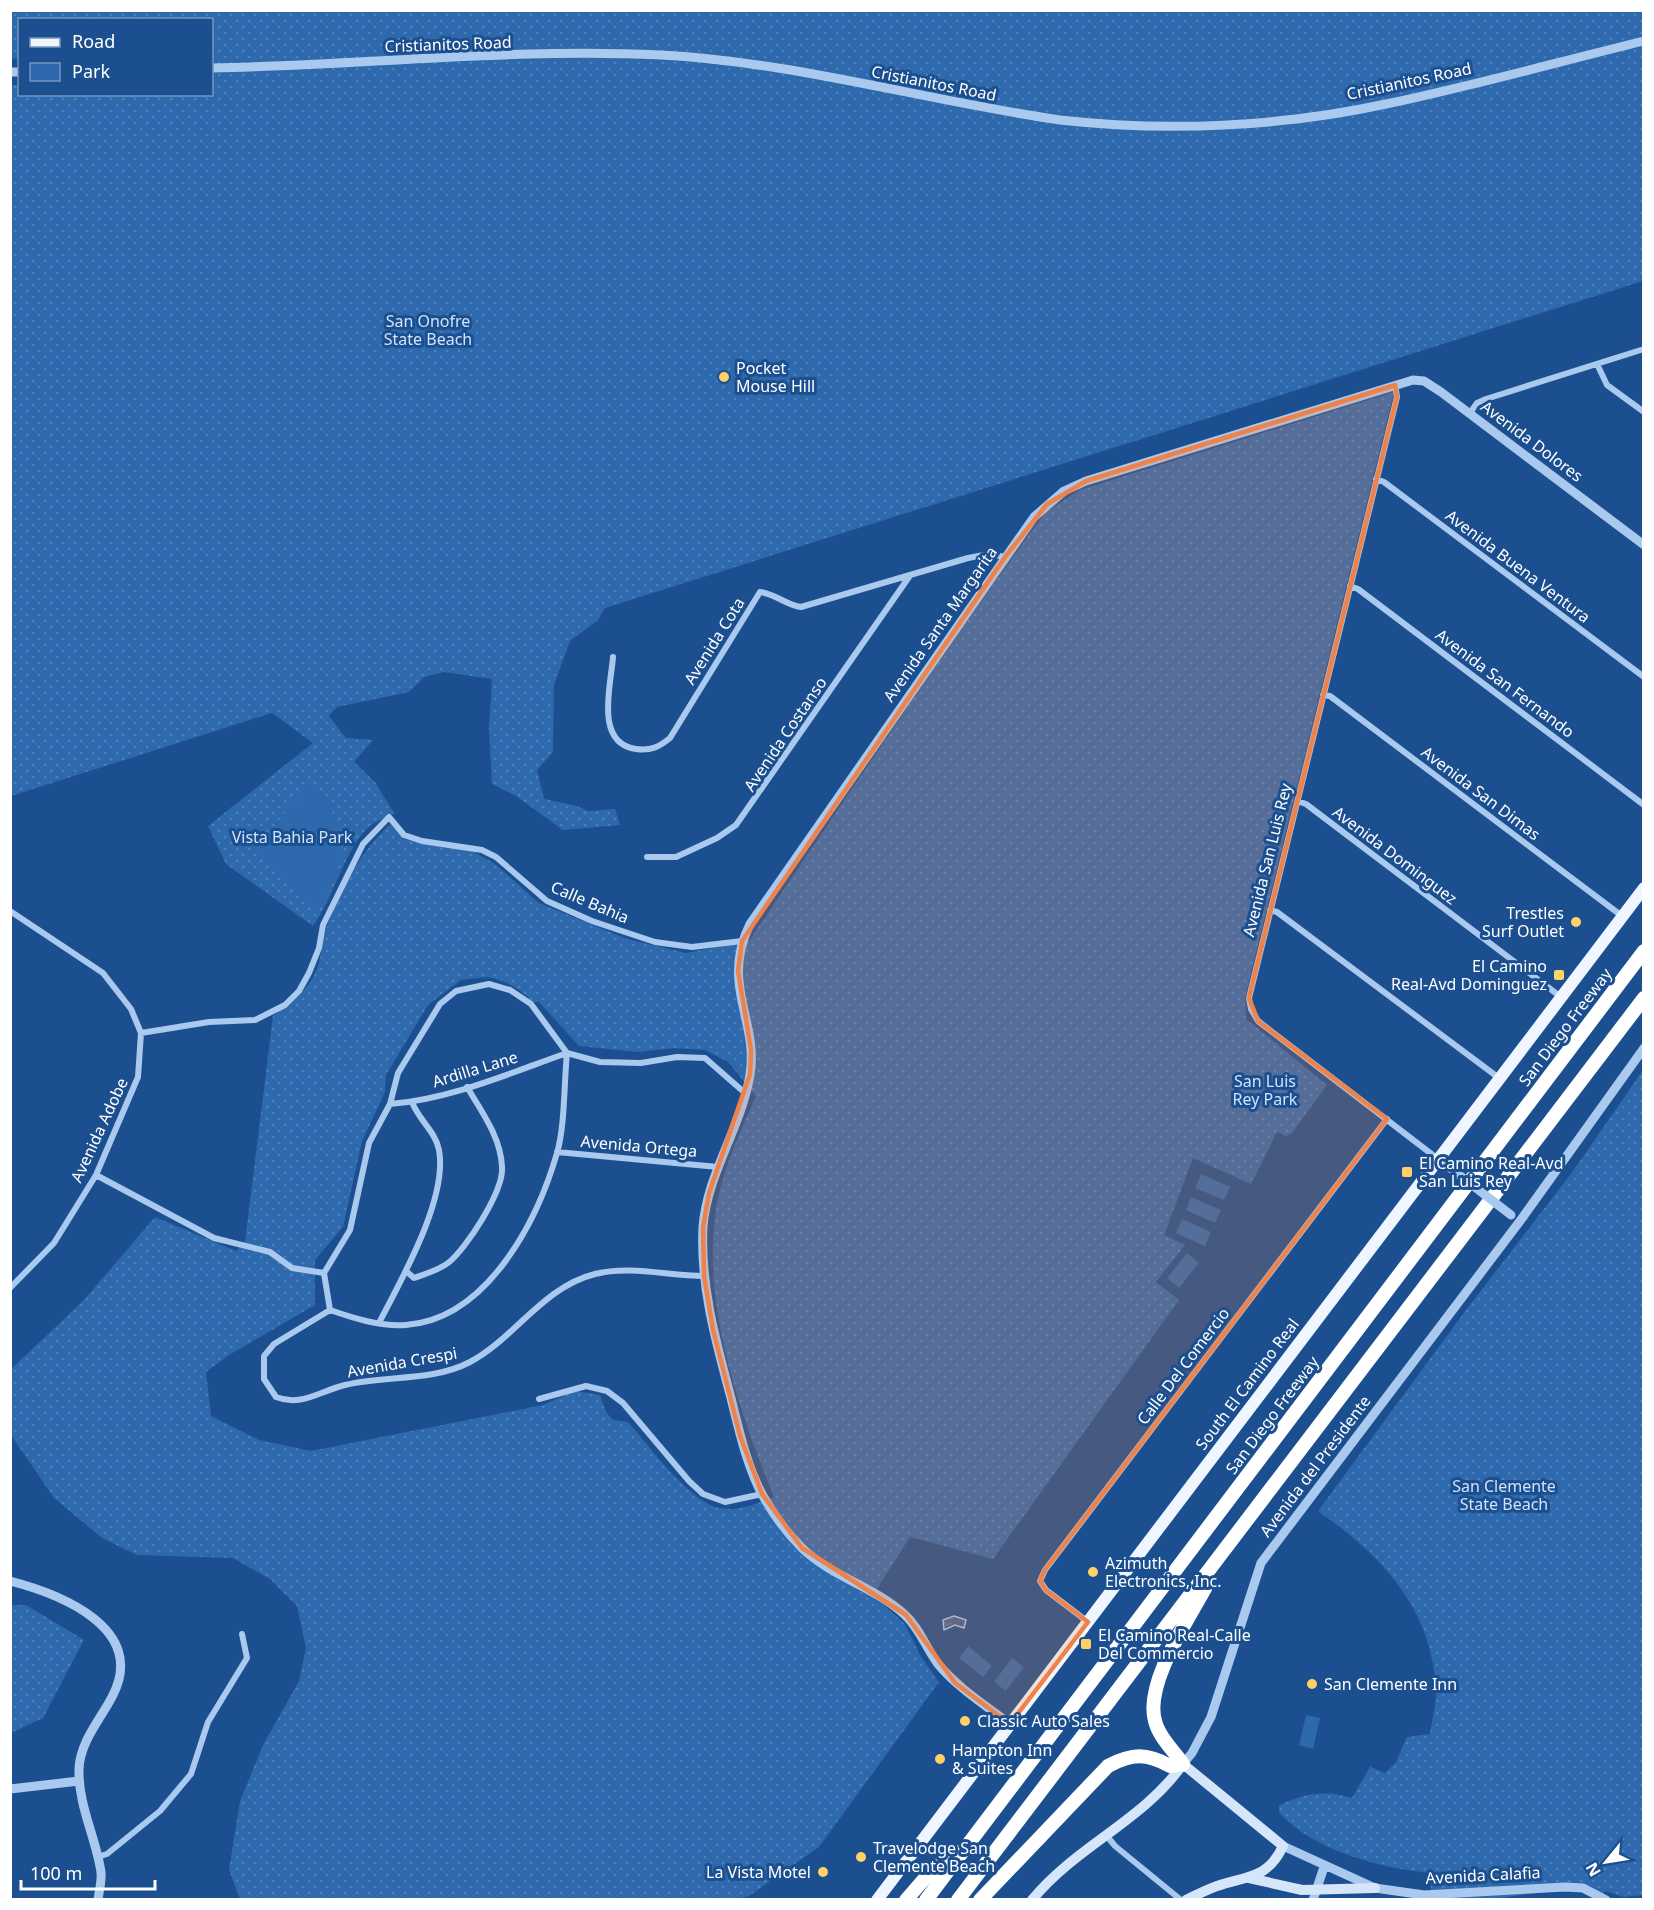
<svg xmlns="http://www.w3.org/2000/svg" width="1654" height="1910" font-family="'Noto Sans',sans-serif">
<defs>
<pattern id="green-dots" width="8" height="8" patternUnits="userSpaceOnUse" patternTransform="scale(1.5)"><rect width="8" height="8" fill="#2e69ad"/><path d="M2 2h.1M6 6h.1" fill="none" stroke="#4d80b9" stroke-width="1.8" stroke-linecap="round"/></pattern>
<pattern id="water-ripples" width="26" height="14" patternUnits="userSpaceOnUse" patternTransform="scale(1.5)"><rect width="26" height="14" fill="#3c6290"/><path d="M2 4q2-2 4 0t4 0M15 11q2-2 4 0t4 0" fill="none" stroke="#597aa1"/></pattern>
</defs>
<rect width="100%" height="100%" fill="#1b4f8f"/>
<!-- green -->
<path fill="url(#green-dots)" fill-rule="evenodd" d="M11,10l1632,1v270l-1038,327 -7,12 -28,21 -16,44 -1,67 -16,18 7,29 33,7 11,5 27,-2 5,16 -57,5 -47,-34 -24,-12 -3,-56 3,-49 -48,-7 -20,5 -15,15 -72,15 -8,9 17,22 27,2 -19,22 21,20 19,31c-8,4 -18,8 -25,14 -24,21 -35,71 -56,99l-87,-62 -18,-38 105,-83 -41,-30 -261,83 -1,-711h9l1,9h192v-74h-192l-1,38 -8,1z
M1394,392l-149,605 1,22 81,66 -35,48 -6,3 -9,-4 -26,52 -58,-26 -29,77 21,10 -29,37 23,18 -186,259 -83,-22 -37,58 32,29 15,31 19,27 -120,165 -70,49 -10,3h-499l-11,-29 11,-69 23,-56 36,-64 7,-33 -9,-42 -27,-27 -37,-21 -96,-3 -35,-17 -48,-40 -43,-63 -1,-65 73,-69 72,-84 81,34 9,-10 28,-225c19,-13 38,-28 45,-50 4,-12 4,-25 8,-36 13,-39 34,-78 64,-106l14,15 70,13 21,12 44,39 88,36 59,14 63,-12 193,-285 89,-124 15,-20 34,-22zM487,977c19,3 33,12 46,25h6l40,44 59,6 36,-4 31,2 23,12 28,34c-17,38 -36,79 -41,121 -12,91 25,197 59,280 -17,6 -36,15 -55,11 -31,-7 -69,-62 -91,-86l-15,-2 -7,-8 -6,-17 -25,-4 -32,14 -232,46 -52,-11 -48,-24 -5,-44 23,-17 86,-50v-45l28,-33 19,-86 23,-49 1,-17 42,-70 33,-25z
M1643,1070v825l-19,2 -19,-6 -4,8 -28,-11 -81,11h-61v-26c-48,-4 -120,-23 -152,-61v-6c22,-13 49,-16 73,-8l18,-31 15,6 11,-11 11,-25 23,-3c2,-15 7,-31 6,-46 -5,-81 -55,-133 -118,-177l148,-201 107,-139z
M11,1605h15l58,35 -41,78 -32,15z"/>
<!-- pitch -->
<path fill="#2e69ad" d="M311,783c38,41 40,79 6,124l-60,-52v-9z
M1201,1174l29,13 -6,13 -29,-12z
M1191,1197l30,13 -6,13 -29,-13z
M1182,1219l29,13 -6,14 -29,-13z
M1187,1253l12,10 -20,25 -12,-10z
M968,1646l24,20 -9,11 -24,-19z
M1012,1658l12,9 -18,24 -12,-9z
M1306,1715l14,3 -7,31 -14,-4z"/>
<!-- water -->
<path fill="url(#water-ripples)" stroke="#9cc4f0" stroke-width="1.5" d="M954,1616l12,4 -2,8 -9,-3 -11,5 -1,-10z"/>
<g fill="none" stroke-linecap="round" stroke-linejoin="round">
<!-- minor -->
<path stroke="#a9c9ee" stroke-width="6" d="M1597,364l10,21 37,27
M1395,385l2,12 -148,601 2,11 7,12 180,138
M1470,413l7,-10 9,-4 158,-50
M1376,479l8,3 260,195
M1350,586l8,3 286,216
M613,657c-2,28 -19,86 23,92 15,2 23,-2 34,-11l90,-146c16,2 26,13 41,15l167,-49 21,-4 16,3
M1323,695l7,1 292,220
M1298,801l8,3 255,193
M647,857h29l41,-19 19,-13 173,-248
M1270,910l7,2 222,166
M10,911l93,62 28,36 10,24 -3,44 -42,98 -42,68 -44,45
M141,1033l68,-11 46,-2 30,-15 14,-14 10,-18 10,-25 4,-23 40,-81 26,-27 15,18 18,6 60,9 14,7 51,44 45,20 63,21 37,5 50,-6
M390,1104c61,-5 120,-31 177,-51
M557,1152l161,15
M96,1175l118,63 56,14 22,16 32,5
M406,1271l8,7c11,-4 25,-8 34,-15 18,-14 56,-72 54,-96 -1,-29 -20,-55 -35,-80
M324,1273l26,-43 19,-87 21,-39 8,-31 42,-69 16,-13 33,-7 21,6 21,14 36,49 33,9 41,1 36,-6 28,1 40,35
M324,1273l6,37c23,8 51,17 76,15 81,-6 131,-103 151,-172 8,-27 7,-71 10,-100
M330,1310l-56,34 -10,12v23l12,18c25,10 44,-6 69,-12 40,-10 87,-3 125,-23 45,-24 73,-75 125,-88 36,-9 73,2 109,2
M379,1323c22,-43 69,-124 60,-173 -3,-18 -21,-31 -27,-48
M539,1399l47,-13 21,5 16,12 66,78 14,13 22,8 37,-8
M1088,1622l-42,-32 -6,-9 5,-11 342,-451
M1106,1835l9,11 66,54
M97,1857l10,-3 53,-43 31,-37 17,-52 39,-64 -5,-24"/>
<!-- tertiary -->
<path stroke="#a9c9ee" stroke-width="9" d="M212,68c149,-3 299,-20 449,-13 134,7 266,46 399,65 107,12 220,7 326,-16 86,-18 172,-42 258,-63
M10,72h10
M1438,1159l16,12
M10,1581c50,13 137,47 103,114 -12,24 -33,46 -34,74 -1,36 17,69 22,103 1,9 -2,19 -3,28
M1010,1724c-25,-19 -52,-36 -72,-60 -12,-16 -19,-37 -34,-50 -31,-28 -72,-37 -102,-66 -15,-15 -29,-34 -39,-52 -16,-29 -24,-66 -32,-98 -15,-56 -31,-112 -28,-171 4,-53 38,-99 47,-152 9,-54 -30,-90 0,-151l284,-407 30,-26 22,-10 327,-101 11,1 17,11 203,153
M1183,1764l9,-11 19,-36 50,-154 259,-342 124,-173
M10,1789l69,-8
M1283,1846l92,42 49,7 141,-8 18,1 23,12
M1313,1900l11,-33"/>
<!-- secondary -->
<path stroke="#d6e6fa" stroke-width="10" d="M1249,1878l53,12 73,-2
M1032,1900c44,-54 111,-79 151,-136l100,82c-15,33 -37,30 -66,40 -11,4 -21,9 -31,14"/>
<!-- primary -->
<path stroke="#f0f6ff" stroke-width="12" d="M877,1900l767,-1012"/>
<!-- motorway -->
<path stroke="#fff" stroke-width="14" d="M906,1900l27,-31 25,-17
M926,1900l718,-949
M958,1900l686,-902
M980,1900l128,-134c24,-13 39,-13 62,0l13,-2c-9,-13 -24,-27 -28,-43 -11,-39 36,-105 54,-140"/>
<!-- tertiary-bridge -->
<path stroke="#a9c9ee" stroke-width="9" d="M1454,1171l57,44"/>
</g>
<!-- marked area -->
<path fill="#ee8249" fill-opacity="0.2" stroke="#ee8249" stroke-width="4.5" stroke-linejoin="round" d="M1395,385l2,12 -148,601 9,23 129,98 -342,451 -5,11 6,9 42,32 -78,102 -55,-41 -49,-68 -104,-67 -40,-54 -22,-58 -27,-106 -9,-54 -1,-49 6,-34 41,-119 1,-24 -13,-79 4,-30 263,-384 42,-53 39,-23z"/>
<!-- markers -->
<g fill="#ffd166" stroke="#1b4f8f" stroke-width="2">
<circle cx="724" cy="377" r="6"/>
<circle cx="1576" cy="922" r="6"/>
<rect x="1553" y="969" width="12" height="12" rx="3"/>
<rect x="1401" y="1166" width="12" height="12" rx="3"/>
<circle cx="1093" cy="1572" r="6"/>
<rect x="1080" y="1638" width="12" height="12" rx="3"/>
<circle cx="1312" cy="1684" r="6"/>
<circle cx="965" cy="1721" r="6"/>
<circle cx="940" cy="1759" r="6"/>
<circle cx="861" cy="1857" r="6"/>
<circle cx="823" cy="1872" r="6"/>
</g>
<g text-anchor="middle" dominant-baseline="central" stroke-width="6" stroke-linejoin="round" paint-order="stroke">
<!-- street labels -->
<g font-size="16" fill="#fff" stroke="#1b4f8f">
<text transform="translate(448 44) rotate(-2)">Cristianitos Road</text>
<text transform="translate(1409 81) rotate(-12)">Cristianitos Road</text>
<text transform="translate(934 83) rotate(11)">Cristianitos Road</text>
<text transform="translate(1532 441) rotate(37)">Avenida Dolores</text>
<text transform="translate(1518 566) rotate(37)">Avenida Buena Ventura</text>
<text transform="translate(940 624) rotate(-55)">Avenida Santa Margarita</text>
<text transform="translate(714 641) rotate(-58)">Avenida Cota</text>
<text transform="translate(1505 683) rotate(37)">Avenida San Fernando</text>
<text transform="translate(785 734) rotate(-56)">Avenida Costanso</text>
<text transform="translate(1481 793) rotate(37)">Avenida San Dimas</text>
<text transform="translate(1395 855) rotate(37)">Avenida Dominguez</text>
<text transform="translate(1267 860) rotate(-76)">Avenida San Luis Rey</text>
<text transform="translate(590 902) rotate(23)">Calle Bahia</text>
<text transform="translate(1565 1027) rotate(-53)">San Diego Freeway</text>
<text transform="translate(475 1069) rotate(-17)">Ardilla Lane</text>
<text transform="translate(99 1130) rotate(-65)">Avenida Adobe</text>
<text transform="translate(639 1146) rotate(5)">Avenida Ortega</text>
<text transform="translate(402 1362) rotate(-10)">Avenida Crespi</text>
<text transform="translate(1183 1366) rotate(-53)">Calle Del Comercio</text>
<text transform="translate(1247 1384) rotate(-53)">South El Camino Real</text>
<text transform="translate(1272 1415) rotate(-53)">San Diego Freeway</text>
<text transform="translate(1315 1466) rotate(-53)">Avenida del Presidente</text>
<text transform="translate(1483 1875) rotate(-3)">Avenida Calafia</text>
</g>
<!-- park labels -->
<g font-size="16" fill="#cfe3fa" stroke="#1b4f8f">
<text x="428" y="321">San Onofre<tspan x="428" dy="18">State Beach</tspan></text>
<text x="292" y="837">Vista Bahia Park</text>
<text x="1265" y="1081">San Luis<tspan x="1265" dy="18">Rey Park</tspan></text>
<text x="1504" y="1486">San Clemente<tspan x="1504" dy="18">State Beach</tspan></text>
</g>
<!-- poi labels -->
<g font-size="16" fill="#fff" stroke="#1b4f8f" text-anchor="start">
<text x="736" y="368">Pocket<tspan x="736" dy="18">Mouse Hill</tspan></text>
<text x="1564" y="913" text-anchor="end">Trestles<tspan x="1564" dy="18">Surf Outlet</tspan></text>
<text x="1547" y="966" text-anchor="end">El Camino<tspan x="1547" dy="18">Real-Avd Dominguez</tspan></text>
<text x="1419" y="1163">El Camino Real-Avd<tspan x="1419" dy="18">San Luis Rey</tspan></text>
<text x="1105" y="1563">Azimuth<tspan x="1105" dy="18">Electronics, Inc.</tspan></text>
<text x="1098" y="1635">El Camino Real-Calle<tspan x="1098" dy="18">Del Commercio</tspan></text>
<text x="1324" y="1684">San Clemente Inn</text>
<text x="977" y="1721">Classic Auto Sales</text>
<text x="952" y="1750">Hampton Inn<tspan x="952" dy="18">&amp; Suites</tspan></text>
<text x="873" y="1848">Travelodge San<tspan x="873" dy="18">Clemente Beach</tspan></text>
<text x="811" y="1872" text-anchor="end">La Vista Motel</text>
</g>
</g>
<!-- border -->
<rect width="1654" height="1910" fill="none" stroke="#ffffff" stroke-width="24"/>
<!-- legend -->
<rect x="18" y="18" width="195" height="78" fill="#1b4f8f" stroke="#7695bc" stroke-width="1.5"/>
<rect x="30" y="38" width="30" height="9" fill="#f0f6ff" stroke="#7695bc" stroke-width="1.5"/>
<text x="72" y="48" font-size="18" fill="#ffffff">Road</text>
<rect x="30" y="63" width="30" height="18" fill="#2e69ad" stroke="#7695bc" stroke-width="1.5"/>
<text x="72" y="78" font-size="18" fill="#ffffff">Park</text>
<!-- north arrow -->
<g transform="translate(1606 1862) rotate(240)" stroke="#1b4f8f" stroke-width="4.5" paint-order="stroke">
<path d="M0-4.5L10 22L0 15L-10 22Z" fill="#ffffff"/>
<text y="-9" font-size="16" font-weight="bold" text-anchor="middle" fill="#ffffff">N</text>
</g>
<!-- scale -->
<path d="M21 1880v9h134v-9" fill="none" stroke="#ffffff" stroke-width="3"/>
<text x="30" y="1880" font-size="18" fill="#ffffff" stroke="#1b4f8f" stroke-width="4.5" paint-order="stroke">100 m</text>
</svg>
